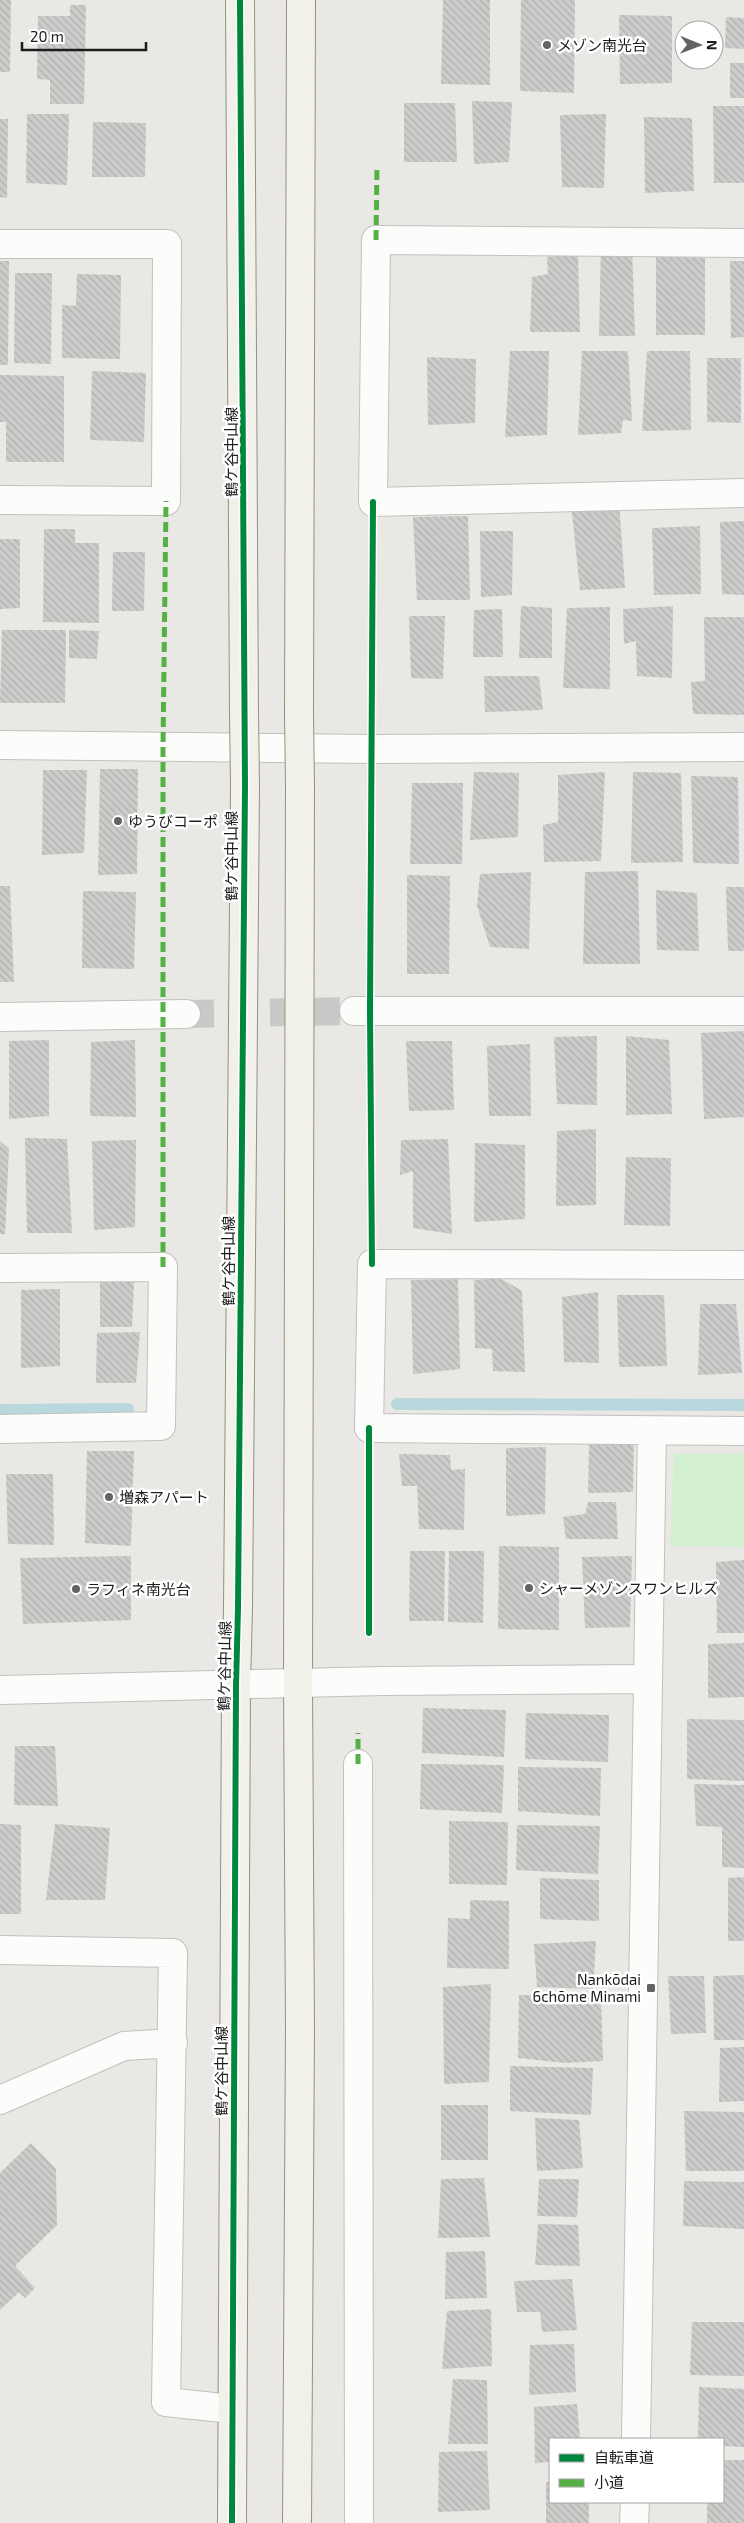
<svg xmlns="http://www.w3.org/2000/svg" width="744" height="2523" font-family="'Exo 2','Noto Sans JP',sans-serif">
<defs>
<pattern id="building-back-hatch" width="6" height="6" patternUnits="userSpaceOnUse" patternTransform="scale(1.25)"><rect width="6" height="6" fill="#ceccca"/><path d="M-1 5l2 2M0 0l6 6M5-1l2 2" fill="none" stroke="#b0afad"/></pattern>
</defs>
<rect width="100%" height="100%" fill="#eae8e5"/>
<!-- park -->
<path fill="#d3f0d1" d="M674,1454h70v93l-74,-1z"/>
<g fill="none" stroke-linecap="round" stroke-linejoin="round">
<!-- stream -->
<path stroke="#b9d8dd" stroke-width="12" d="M397,1404l347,1
M0,1410l128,-1"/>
</g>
<!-- building -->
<path fill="url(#building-back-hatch)" d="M0,0h11l-1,72h-10z
M443,0h47v85l-49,-1z
M521,0h54l-1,93 -54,-2z
M70,5h16l-2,99h-34v-24l-13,-1 1,-63h32z
M619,15l53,1v67l-52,1z
M726,17l18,1v31l-19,-1z
M730,63h14v35h-14z
M472,101l40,1 -3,60 -35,2z
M404,103h51l2,59h-53z
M713,106h31v77h-30z
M27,114h42l-2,71 -41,-2z
M606,114l-2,74 -42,-1 -2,-72z
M644,117l48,1 2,73 -49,2z
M0,119h8l-1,79 -7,-1z
M93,122l53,1 -1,54h-53z
M601,245h31l3,91h-36z
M578,254l2,78h-50l2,-55 16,-3 -1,-17z
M656,256l49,2v77h-49z
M0,261h9l-1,104h-8z
M730,261h14v76l-13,1z
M15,273h37l-1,91 -37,-1z
M77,274l44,1 -1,84 -58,-1v-53l14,1z
M510,351h39l-2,84 -42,2z
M582,351h46l4,70 -9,-1 -2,13 -43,2z
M647,351h43l1,79 -49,1z
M427,357l49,2 -1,64 -47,2z
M707,358h34v65l-34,-1z
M92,371l54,2 -2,69 -54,-2z
M0,375l64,1v86h-58v-40h-6z
M619,501l6,87 -45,2 -9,-87z
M468,516l2,84h-53l-4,-83z
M744,521v74l-22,-1 -2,-72z
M700,526l1,68 -47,1 -2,-67z
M44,529h31v14h24v80l-56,-1z
M480,531h33l-1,64 -31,2z
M0,539h20v69l-20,1z
M113,552h32l-1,59h-32z
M521,606l31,2v50h-33z
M673,606l-1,72 -35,-2 -1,-35 -12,3 -1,-35z
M610,607v82l-47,-1 4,-80z
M502,609l1,48h-30l1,-47z
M409,616h36l-2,63 -32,-1z
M704,617h40v98l-51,-1 -2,-32 14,-1z
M2,630h64l-1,73h-65z
M69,630l30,1 -2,28 -28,-1z
M484,676h55l4,34 -58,2z
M100,769h38l-1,105 -39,1z
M43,770h44l-3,83 -42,2z
M474,772l45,1 -1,64 -48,3z
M605,772l-4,89 -57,1 -1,-37 15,-3v-47z
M633,772l48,1 2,89 -52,1z
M691,776l47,1 1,87 -46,-1z
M412,783h51l-1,81h-52z
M638,871l2,93h-57l2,-92z
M531,872l-2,77 -39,-2 -13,-41 3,-32z
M407,875l43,1 -1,98h-42z
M0,886h10l4,96h-14z
M726,887h18v64h-16z
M656,890l41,3 2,58 -42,-1z
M83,891l53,1 -2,77 -52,-1z
M744,1031v86l-40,2 -3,-86z
M597,1036v69l-40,-1 -3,-67z
M626,1036l43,4 3,74 -46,1z
M49,1040v76l-40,3v-78z
M135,1040l1,77 -46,-1 1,-74z
M406,1041h46l2,69 -45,1z
M530,1044l1,72h-42l-2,-70z
M596,1129v76l-40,1 1,-75z
M25,1138l42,1 5,94h-45z
M448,1139l4,95 -39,-6v-57l-13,4 1,-35z
M136,1140l-1,87 -41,3 -2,-89z
M0,1141l9,8 -4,85h-5z
M475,1143l50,2v74l-51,3z
M626,1157l45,1 -1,68 -46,-1z
M500,1278l22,13 3,81 -32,-1 -1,-22 -17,-1 -1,-68z
M458,1279l2,90 -47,5 -2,-94z
M134,1281l-2,46h-32v-45z
M60,1289v77l-39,2v-78z
M598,1292l1,71 -35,-1 -2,-65z
M617,1295h47l3,71 -48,1z
M700,1304h36l6,69 -44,2z
M140,1332l-4,51h-40l1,-50z
M634,1442l-1,50 -45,1 1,-48z
M546,1447l-1,67 -39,2v-68z
M87,1451h47l-3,95 -46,-3z
M399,1454l51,1 1,15 14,-1 -1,61 -45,-1 -2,-43h-15z
M6,1474h47l1,71 -46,-1z
M588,1502h28l2,37h-52l-3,-22 22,-3z
M499,1546l60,1v83l-61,-1z
M410,1551h35l-1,70h-35z
M449,1551h35l-1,72 -35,-1z
M131,1556v64l-108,4 -3,-66z
M632,1556l-2,71 -45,1 -3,-71z
M744,1560v73h-27l-1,-71z
M744,1643v54l-36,1v-54z
M423,1708l83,2 -2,47 -82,-4z
M526,1713l83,2 -1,47 -83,-3z
M687,1719l57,1v61l-57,-2z
M15,1746h40l3,60 -44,-1z
M421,1764l83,1 -2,48 -82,-4z
M518,1767l83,1 -1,48 -82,-5z
M694,1784l50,1v83l-22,-1v-40l-26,-1z
M449,1821l59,1 -1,63 -58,-1z
M0,1824l21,1v89h-21z
M55,1824l55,4 -5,72h-59z
M517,1825l83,1 -2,48 -82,-4z
M744,1877v64h-16v-63z
M540,1878l59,2v41l-59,-2z
M470,1900l39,1v68l-62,-1 1,-50 22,1z
M596,1941l-3,48 -56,-2 -3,-43z
M744,1975v65h-30l-1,-64z
M668,1976h36l2,57 -35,1z
M491,1984l-2,98 -45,2 -1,-97z
M519,1995l82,1 2,65 -38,2 -47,-5z
M744,2047v54l-25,1 1,-54z
M510,2066l83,2 -2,47 -81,-4z
M441,2105h47v55h-47z
M684,2111l60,1v59h-58z
M535,2118l44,2 4,48 -46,3z
M31,2143l25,26 1,56 -42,41 20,22 -10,10 -6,-6 -19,18v-137z
M484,2178l6,59 -52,1 3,-59z
M539,2179h40l-2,38 -40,-1z
M684,2181l60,1v47l-61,-3z
M538,2224l40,1 2,41 -45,-1z
M485,2251l2,47 -42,1 1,-47z
M572,2279l5,51 -35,2 -2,-20h-23l-3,-31z
M491,2309l1,57 -50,3 5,-58z
M692,2322h52v54l-54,-1z
M574,2344l2,48 -47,3 1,-50z
M453,2379l34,1 1,64h-40z
M699,2387l45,2v58l-21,-1v-7h-25z
M577,2404l3,35h-30v23l-15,1 -1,-56z
M487,2451l3,59 -52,2 1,-60z
M723,2460h21v63h-37v-21h16z
M546,2482h4v20h39v21h-43z"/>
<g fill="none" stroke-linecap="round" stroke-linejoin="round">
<!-- street-tunnel -->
<path stroke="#cbc9c7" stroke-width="28" stroke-dasharray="28 14" stroke-linecap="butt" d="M186,1014l168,-3"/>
<defs>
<path id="street" d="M744,243l-368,-3 -3,262 371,-9
M0,244h167l-1,257 -166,-1
M0,745l373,4 371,-2
M354,1011h390
M0,1017l186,-3
M744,1265l-372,-1 -3,164 375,3
M0,1268l163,-1 -2,159 -161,3
M0,1690l384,-9 263,-2
M358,1764l1,759
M0,1950l173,3 -7,449 66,7
M0,2100l124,-54 49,-3
M636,2439l16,-1008
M634,2523l1,-21"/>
<path id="secondary" d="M240,0l4,713
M299,714l2,-714
M232,2523l4,-838 2,-77 7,-822
M297,2523l3,-494 -2,-346 2,-898"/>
</defs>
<!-- street casing -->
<use href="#street" stroke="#c1c0bf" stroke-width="30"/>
<!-- secondary casing -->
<use href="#secondary" stroke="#93927e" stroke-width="30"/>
<!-- street -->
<use href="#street" stroke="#fcfcfb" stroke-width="28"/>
<!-- secondary -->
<use href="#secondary" stroke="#f2f1e9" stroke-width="28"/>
<defs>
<path id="secondary-bridge" d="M244,713l1,73
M299,714l1,71"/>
</defs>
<!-- secondary-bridge casing -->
<use href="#secondary-bridge" stroke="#93927e" stroke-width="30" stroke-linecap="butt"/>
<!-- secondary-bridge -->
<use href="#secondary-bridge" stroke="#f2f1e9" stroke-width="28"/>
<!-- quiet -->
<path stroke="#55b145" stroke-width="5" stroke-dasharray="10 5" stroke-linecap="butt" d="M376,240l1,-74
M163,1267v-520l3,-246
M358,1764v-31"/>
<defs>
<path id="cycleway" d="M372,1264l-2,-253 3,-509
M369,1633v-205
M232,2523l4,-838 2,-77 7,-822 -5,-786"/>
</defs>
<!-- cycleway casing -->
<use href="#cycleway" stroke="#fff" stroke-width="9"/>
<!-- cycleway -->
<use href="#cycleway" stroke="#00873e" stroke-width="6"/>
</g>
<!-- markers -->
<g fill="#646362" stroke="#fff" stroke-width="2">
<circle cx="547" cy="45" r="5"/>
<circle cx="118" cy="821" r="5"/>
<circle cx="109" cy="1497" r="5"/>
<circle cx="529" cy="1588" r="5"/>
<circle cx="76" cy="1589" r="5"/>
<rect x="646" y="1983" width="10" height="10" rx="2.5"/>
</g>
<g text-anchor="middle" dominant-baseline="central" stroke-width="5" stroke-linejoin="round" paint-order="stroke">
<!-- poi labels -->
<g font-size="15" fill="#1c1c1c" stroke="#fff" text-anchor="start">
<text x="557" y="45">メゾン南光台</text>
<text x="128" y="821">ゆうびコーポ</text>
<text x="119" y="1497">増森アパート</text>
<text x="539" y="1588">シャーメゾンスワンヒルズ</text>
<text x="86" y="1589">ラフィネ南光台</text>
<text x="641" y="1979" text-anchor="end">Nankōdai<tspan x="641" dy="17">6chōme Minami</tspan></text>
</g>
<!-- street labels -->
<g font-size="15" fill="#1c1c1c" stroke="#fff">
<text transform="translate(231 452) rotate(-90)">鶴ケ谷中山線</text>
<text transform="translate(231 856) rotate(-90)">鶴ケ谷中山線</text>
<text transform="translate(228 1261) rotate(-90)">鶴ケ谷中山線</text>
<text transform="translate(224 1666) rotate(-89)">鶴ケ谷中山線</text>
<text transform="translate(221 2071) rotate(-90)">鶴ケ谷中山線</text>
</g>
</g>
<!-- legend -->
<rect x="549" y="2438" width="175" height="65" fill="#ffffff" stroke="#a4a4a4"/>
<rect x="559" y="2454" width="25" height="8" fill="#00873e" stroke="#a4a4a4"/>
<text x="594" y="2463" font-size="15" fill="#1c1c1c">自転車道</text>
<rect x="559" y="2479" width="25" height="8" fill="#55b145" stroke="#a4a4a4"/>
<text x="594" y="2488" font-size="15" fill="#1c1c1c">小道</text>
<!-- north arrow -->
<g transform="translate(699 45) rotate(91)"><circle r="24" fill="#ffffff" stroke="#a4a4a4"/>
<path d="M0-4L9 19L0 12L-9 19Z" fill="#646362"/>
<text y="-8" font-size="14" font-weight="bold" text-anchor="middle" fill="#1c1c1c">N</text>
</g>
<!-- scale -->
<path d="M22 42v8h124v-8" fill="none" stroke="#1c1c1c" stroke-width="2.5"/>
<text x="30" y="42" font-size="15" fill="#1c1c1c" stroke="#ffffff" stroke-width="4" paint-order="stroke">20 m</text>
</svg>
